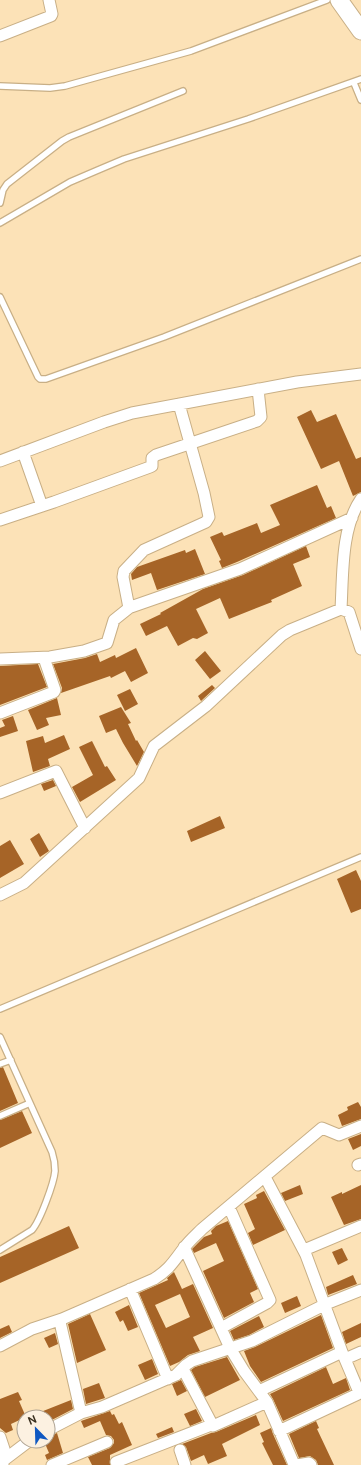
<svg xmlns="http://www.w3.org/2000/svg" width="361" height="1465" font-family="'DM Sans',sans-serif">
<rect width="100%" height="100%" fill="#fce2b7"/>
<!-- building -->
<path fill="#a66427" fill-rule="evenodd" d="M311,410l6,12 19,-8 20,45 5,-2v35l-8,4 -14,-35 -18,8 -24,-52z
M317,485l10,23 4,-2 5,12 -99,44 -15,6 -3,-7 2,-1 -11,-23 12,-5 2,4 33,-13 4,10 19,-8 -10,-20z
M306,546l4,11 -17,7 9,22 -31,14 1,2 -43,17 -9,-21 -24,11 12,24 -11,6 -4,-1 -15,8 -11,-20 -21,10 -6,-12 21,-10 -1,-1 43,-24 40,-14z
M195,549l10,25 -48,16 -6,-17 -19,7 -1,-6 6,-7 48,-17 1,3z
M136,648l12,25 -17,9 -6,-11 -14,7 -1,-2 -49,17 1,-5 -9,-24 32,-6 12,-4 3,8 15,-7 1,3z
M205,651l16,20 -11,8 -15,-19z
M38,664l9,23 -47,18v-39z
M212,685l3,3 -14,13 -3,-5z
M130,689l8,15 -13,7 -8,-16z
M57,698l4,17 -15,3 3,7 -12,5 -9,-20z
M121,707l10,16 -3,1 8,17 1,-1 7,12 -7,14 -14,-23 -7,-14 -10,4 -7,-17z
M13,716l5,15 -18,6v-9l5,-2 -3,-6z
M64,735l6,14 -22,10 2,7 -17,6 -7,-31 17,-5 2,7z
M92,741l13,26 2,-1 9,14 -36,22 -8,-15 21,-12 -14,-28z
M53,780l3,6 -12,5 -3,-7z
M220,816l5,12 -34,14 -4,-11z
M39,833l10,18 -9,6 -10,-18z
M10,840l14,24 -24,14v-32z
M356,870l5,11v28l-10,4 -14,-34z
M3,1067l15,36 -18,8v-43z
M358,1102l3,5v12l-19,7 -4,-11 10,-5 -1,-3z
M22,1111l10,22 -32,15v-28z
M361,1134v12l-8,4 -5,-11z
M300,1185l3,9 -18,7 -4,-8z
M361,1185v34l-17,6 -13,-28 11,-5v2z
M264,1191l21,39 -32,15 -5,-12 7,-4 -11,-25 13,-6 -1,-3z
M228,1221l30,68 -8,4 4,9 -30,16 -21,-47 21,-10 -8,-18 -22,10 -2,-4 12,-12 8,-3 -1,-3 5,-5z
M69,1226l10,22 -79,35v-26z
M342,1248l6,12 -10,5 -6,-13z
M174,1272l8,17 11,-5 20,44 -20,9 7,14 -12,4 -9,7 -9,4 -31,-73 29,-13 -1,-2zM180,1294l10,23 -24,11 -11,-23z
M353,1275l4,9 -29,11 -2,-8z
M297,1296l4,10 -16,7 -4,-10z
M129,1305l9,22 -10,4 -5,-11 -3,2 -5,-10z
M90,1314l16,36 -29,13 -9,-39z
M321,1315l12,33 -72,34 -11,-16 -6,-15 11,-4z
M259,1316l5,11 -15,8 -15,5 -4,-9z
M361,1323v14l-15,7 -4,-12z
M9,1325l3,7 -12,6v-9z
M55,1333l3,11 -9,4 -5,-10z
M227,1357l13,23 -35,17 -14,-27 4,-3z
M152,1359l6,15 -13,6 -7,-15z
M326,1367l7,17 13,-6 4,12 -67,31 -10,-22 -3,-5z
M181,1380l6,11 -10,5 -5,-12z
M99,1383l6,15 -19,6 -3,-15z
M18,1392l4,8 -3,1 7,16 -15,7 2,6 -7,3 -6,-5v-29z
M71,1400l2,9 -25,13v-5h-20z
M196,1409l6,12 -12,5 -6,-12z
M110,1411l2,4 2,-1 5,10 3,-2 10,23 -22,10v10h-18l-4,-8 22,-9 4,-5v-3l-3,-4 -5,-1 -6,-14 -16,7 -3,-7z
M256,1415l4,10 -38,19 5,12 -19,8 -4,-9 -13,6 -5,-14 -4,-3 29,-11 5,-1z
M316,1421l3,7 -2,1 17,36h-16l-2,-5 -6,-4 -11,2 -10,-24z
M172,1427l2,5 -16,6 -2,-4z
M271,1428l2,6 14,31h-14l-11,-22 2,-1 -4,-9z
M57,1433l6,20 -16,7 -2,-5 4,-2 -5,-12h4v-4z"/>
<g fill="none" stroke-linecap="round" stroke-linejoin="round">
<defs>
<path id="service" d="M354,83l7,17
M0,86l50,2 15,-2 126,-35 136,-51
M0,203l3,-13 4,-6 55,-43 7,-4 114,-46
M0,223l70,-41 28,-12 26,-11 124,-40 113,-40
M0,297l38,80 2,2h6l118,-42 197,-78
M0,1009l361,-152
M0,1037l52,115c2,6 3,12 3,19 -1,12 -15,50 -23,59l-32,20
M0,1064l11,-4
M0,1116l30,-13"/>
<path id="minor" d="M0,36l51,-20 1,-2 -3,-14
M23,452l19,54
M0,461l104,-39 28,-9 165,-31 64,-8
M0,520l54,-18 96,-35 2,-1v-8l4,-3 101,-34 4,-4 -3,-28
M128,608l112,-39 112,-51
M341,609c2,-35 0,-81 20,-110
M0,659l50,-2 34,-6 23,-8 7,-23 15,-12 -6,-31 1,-6 20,-21 62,-28 3,-5 -5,-24 -25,-89
M0,713l54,-21 1,-2 -11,-32
M0,793l56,-22 29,57
M0,895l24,-12 115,-105 15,-32 52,-40 76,-71 8,-5 51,-21 8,3 12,37
M358,1165l3,-1
M265,1177l41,78 36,97
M184,1247l46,101 14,23 23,31 26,60 4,3 12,-2 2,2
M304,1250l57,-24
M130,1289l38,90
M221,1328l46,-25 3,-3 -41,-93
M0,1346l32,-17 30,-10
M345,1359l16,-7
M183,1369l30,57 54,-24
M259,1391l83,-39 17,40 -1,2 -79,37
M81,1413l21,-6 74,-32 10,-10 6,-4 60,-20 74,-37 35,-14
M48,1430l33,-17 -21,-91 2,-3 92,-40c16,-10 19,-17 30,-31 5,-7 12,-13 18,-19l120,-101 17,7 22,-9
M0,1437l4,12 -1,15
M180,1450l5,15
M4,1460l25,-19
M116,1462l95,-37
M52,1465l55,-23"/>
<path id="primary" d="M339,0l22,31"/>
</defs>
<!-- service casing -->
<use href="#service" stroke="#c8af86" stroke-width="8"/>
<!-- minor casing -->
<use href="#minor" stroke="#c8af86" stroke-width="13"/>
<!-- primary casing -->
<use href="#primary" stroke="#c8af86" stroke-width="19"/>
<!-- service -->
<use href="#service" stroke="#fff" stroke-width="5.5"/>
<!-- minor -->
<use href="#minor" stroke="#fff" stroke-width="11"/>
<!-- primary -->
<use href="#primary" stroke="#fff" stroke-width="17"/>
</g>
<!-- north arrow -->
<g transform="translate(36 1429) rotate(337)"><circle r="19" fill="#fcf1e1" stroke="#aea393"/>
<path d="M0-3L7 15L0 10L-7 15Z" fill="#0f58c2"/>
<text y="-6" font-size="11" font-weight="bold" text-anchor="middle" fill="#392f1e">N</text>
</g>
</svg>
